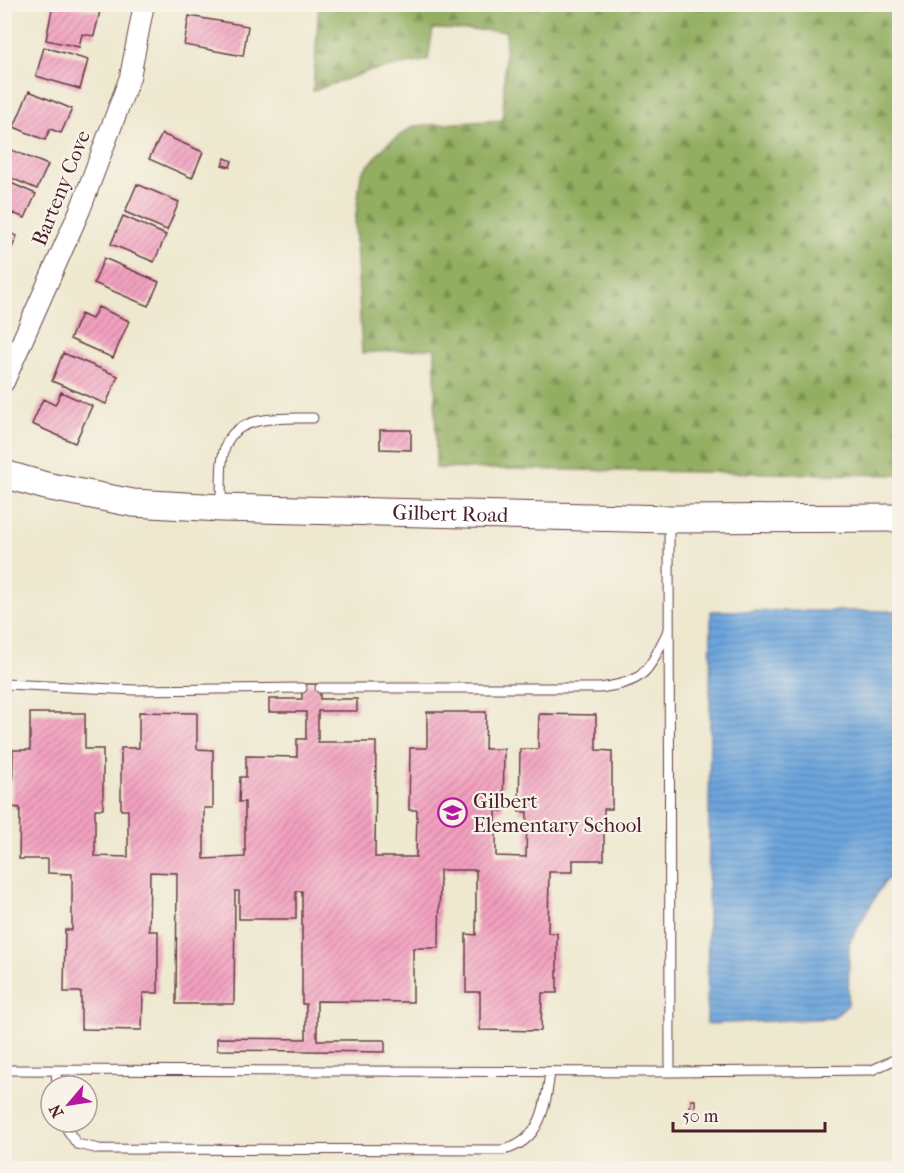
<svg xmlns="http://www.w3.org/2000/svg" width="904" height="1173" font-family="'IM FELL French Canon',serif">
<defs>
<pattern id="forest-firs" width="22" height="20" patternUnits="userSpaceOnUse" patternTransform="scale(1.5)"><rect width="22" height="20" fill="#92ae60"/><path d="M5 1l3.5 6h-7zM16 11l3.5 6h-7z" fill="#798d4f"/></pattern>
<pattern id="water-rules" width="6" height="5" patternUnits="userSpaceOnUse" patternTransform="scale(1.5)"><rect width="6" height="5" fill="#6ca5dc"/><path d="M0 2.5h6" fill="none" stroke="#5b86b3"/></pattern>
<pattern id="building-hatch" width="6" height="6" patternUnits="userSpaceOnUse" patternTransform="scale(1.5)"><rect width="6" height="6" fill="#f3a1c0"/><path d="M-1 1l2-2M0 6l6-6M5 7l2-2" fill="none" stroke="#c7839c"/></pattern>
</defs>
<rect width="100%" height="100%" fill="#f7f3e8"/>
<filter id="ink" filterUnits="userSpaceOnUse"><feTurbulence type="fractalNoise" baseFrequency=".0167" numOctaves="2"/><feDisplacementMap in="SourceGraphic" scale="12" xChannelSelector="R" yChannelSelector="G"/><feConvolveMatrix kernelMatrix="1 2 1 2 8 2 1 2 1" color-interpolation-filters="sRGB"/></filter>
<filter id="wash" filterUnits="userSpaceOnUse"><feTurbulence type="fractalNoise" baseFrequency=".008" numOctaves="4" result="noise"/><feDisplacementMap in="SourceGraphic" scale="24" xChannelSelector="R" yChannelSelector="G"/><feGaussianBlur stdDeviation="1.35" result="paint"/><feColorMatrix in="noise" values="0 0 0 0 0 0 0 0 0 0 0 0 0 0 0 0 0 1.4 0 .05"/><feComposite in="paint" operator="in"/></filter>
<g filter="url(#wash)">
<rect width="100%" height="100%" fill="#eee8cf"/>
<!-- forest -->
<path fill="url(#forest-firs)" stroke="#6e6646" stroke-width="1.5" d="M319,5h580v470l-463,-7 -1,-120 -73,5 -7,-130 6,-49 26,-30 27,-18 89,-6 3,-89 -73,-2 -5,31 -62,12 -53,19z"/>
<!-- water -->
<path fill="url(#water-rules)" stroke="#5b6284" stroke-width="1.5" d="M711,611h188v255l-18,21 -32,56 -1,62 -15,13 -126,6z"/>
<g id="blocks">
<!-- building -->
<path fill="url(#building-hatch)" d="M53,4l47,7 -6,25 -12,-2 -3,13 -33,-7z
M189,16l59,10 -5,30 -59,-11z
M44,47l44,13 -8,29 -44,-13z
M29,91l43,18 -11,24 -11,-4 -5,11 -31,-13z
M162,134l41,18 -11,26 -43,-19z
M4,147l44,18 -11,24 -33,-14z
M225,158l7,3 -2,6 -8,-2z
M4,180l32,14 -11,24 -12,-5 -5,12 -4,-1z
M137,184l42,18 -12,28 -42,-18z
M123,216l43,19 -12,27 -43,-18z
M4,231l13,5 -10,24 -3,-1z
M104,258l55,24 -11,24 -54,-23z
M98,307l31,14 -16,37 -43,-19 11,-25 11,5z
M63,353l55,23 -12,28 -54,-23z
M61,392l31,14 -17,37 -43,-19 11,-25 12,6z
M380,430h31v20l-31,-1z
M302,684h18v15h37v12h-39v31h58l-1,115h41l1,-47h-8l1,-62h17v-36h59l-1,37h19l-1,62h-7v45l30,1 1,-45h-8l1,-63h18l1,-35 57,1v35l16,1v58h-8v51h-31v12h-24l-1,61h9v60h-15l-1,38 -61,-1v-38h-14v-58l10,1v-65h-36l-1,78h-26v54l-96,-1v39h68v12l-168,-2v-12l89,1v-35h-4v-113h-6v28h-57v-28h-4l-1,113h-58l1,-131 -27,-1 -1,59h9v62h-15l-1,37 -61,-1v-37h-17l1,-62h7v-56l-24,-1v-14h-29l1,-51 -8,-1 1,-57h17v-37h55v36h18v60h-8v47l33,1v-47h-7v-62h18v-36l58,1v36l16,1v58h-9v51l41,-2v-55h-6l1,-25h6v-21l51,1v-18h9v-27h-37v-13h33z
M691,1100h4v14l-5,-3z"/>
</g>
</g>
<g filter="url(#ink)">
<use href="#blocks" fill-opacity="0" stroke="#633d44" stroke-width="1.5"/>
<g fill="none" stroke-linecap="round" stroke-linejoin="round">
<defs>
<path id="lane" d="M221,506c1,-18 -2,-44 5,-61 11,-31 60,-27 87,-27
M4,684l131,6 167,-2
M320,688h279c49,-7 47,-15 69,-57
M4,1070l666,2 -1,-551
M56,1071l1,15
M670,1072l202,-2 28,-13
M62,1122l15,22 22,5 404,1c38,-8 43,-45 47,-78"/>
<path id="street" d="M4,382l76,-172 50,-133 14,-73"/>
<g id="secondary">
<path id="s1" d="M4,474l42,12 87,17 88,5 448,11 231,-1"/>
</g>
</defs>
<!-- lane casing -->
<use href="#lane" stroke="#633d44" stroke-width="11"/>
<!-- street casing -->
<use href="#street" stroke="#633d44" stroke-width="22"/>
<!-- secondary casing -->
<use href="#secondary" stroke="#633d44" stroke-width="29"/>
<!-- lane -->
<use href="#lane" stroke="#fff" stroke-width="9"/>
<!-- street -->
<use href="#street" stroke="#fff" stroke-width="20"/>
<!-- secondary -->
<use href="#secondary" stroke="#fff" stroke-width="27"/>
</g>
</g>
<!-- icons -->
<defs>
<symbol id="school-ring" viewBox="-11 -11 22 22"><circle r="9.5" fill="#f7f3e8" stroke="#b5179e" stroke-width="1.5"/><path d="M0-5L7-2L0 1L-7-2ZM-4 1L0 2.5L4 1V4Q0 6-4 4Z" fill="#b5179e"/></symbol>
</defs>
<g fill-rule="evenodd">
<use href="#school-ring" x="436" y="796" width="33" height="33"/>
</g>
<g text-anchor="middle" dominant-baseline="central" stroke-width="4.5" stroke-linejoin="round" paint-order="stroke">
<!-- street labels -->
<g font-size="21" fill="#4a1f2b" stroke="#f7f3e8">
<text transform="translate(61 188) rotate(-68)">Barteny Cove</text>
<text stroke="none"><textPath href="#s1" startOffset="450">Gilbert Road</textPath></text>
</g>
<!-- poi labels -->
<g font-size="21" fill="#4a1f2b" stroke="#f7f3e8" text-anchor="start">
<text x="473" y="801">Gilbert<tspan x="473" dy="24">Elementary School</tspan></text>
</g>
</g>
<!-- margin -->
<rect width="904" height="1173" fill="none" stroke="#f7f3e8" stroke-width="24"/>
<!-- north arrow -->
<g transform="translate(69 1104) rotate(241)"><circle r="28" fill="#f7f3e8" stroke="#b29e9c" stroke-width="1.5"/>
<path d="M0-4.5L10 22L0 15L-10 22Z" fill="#b5179e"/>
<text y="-9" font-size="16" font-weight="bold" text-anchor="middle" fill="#4a1f2b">N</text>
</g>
<!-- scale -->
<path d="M673 1122v9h152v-9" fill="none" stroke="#4a1f2b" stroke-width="3"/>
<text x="682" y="1122" font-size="18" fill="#4a1f2b" stroke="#f7f3e8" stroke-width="4.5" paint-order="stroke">50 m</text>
</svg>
